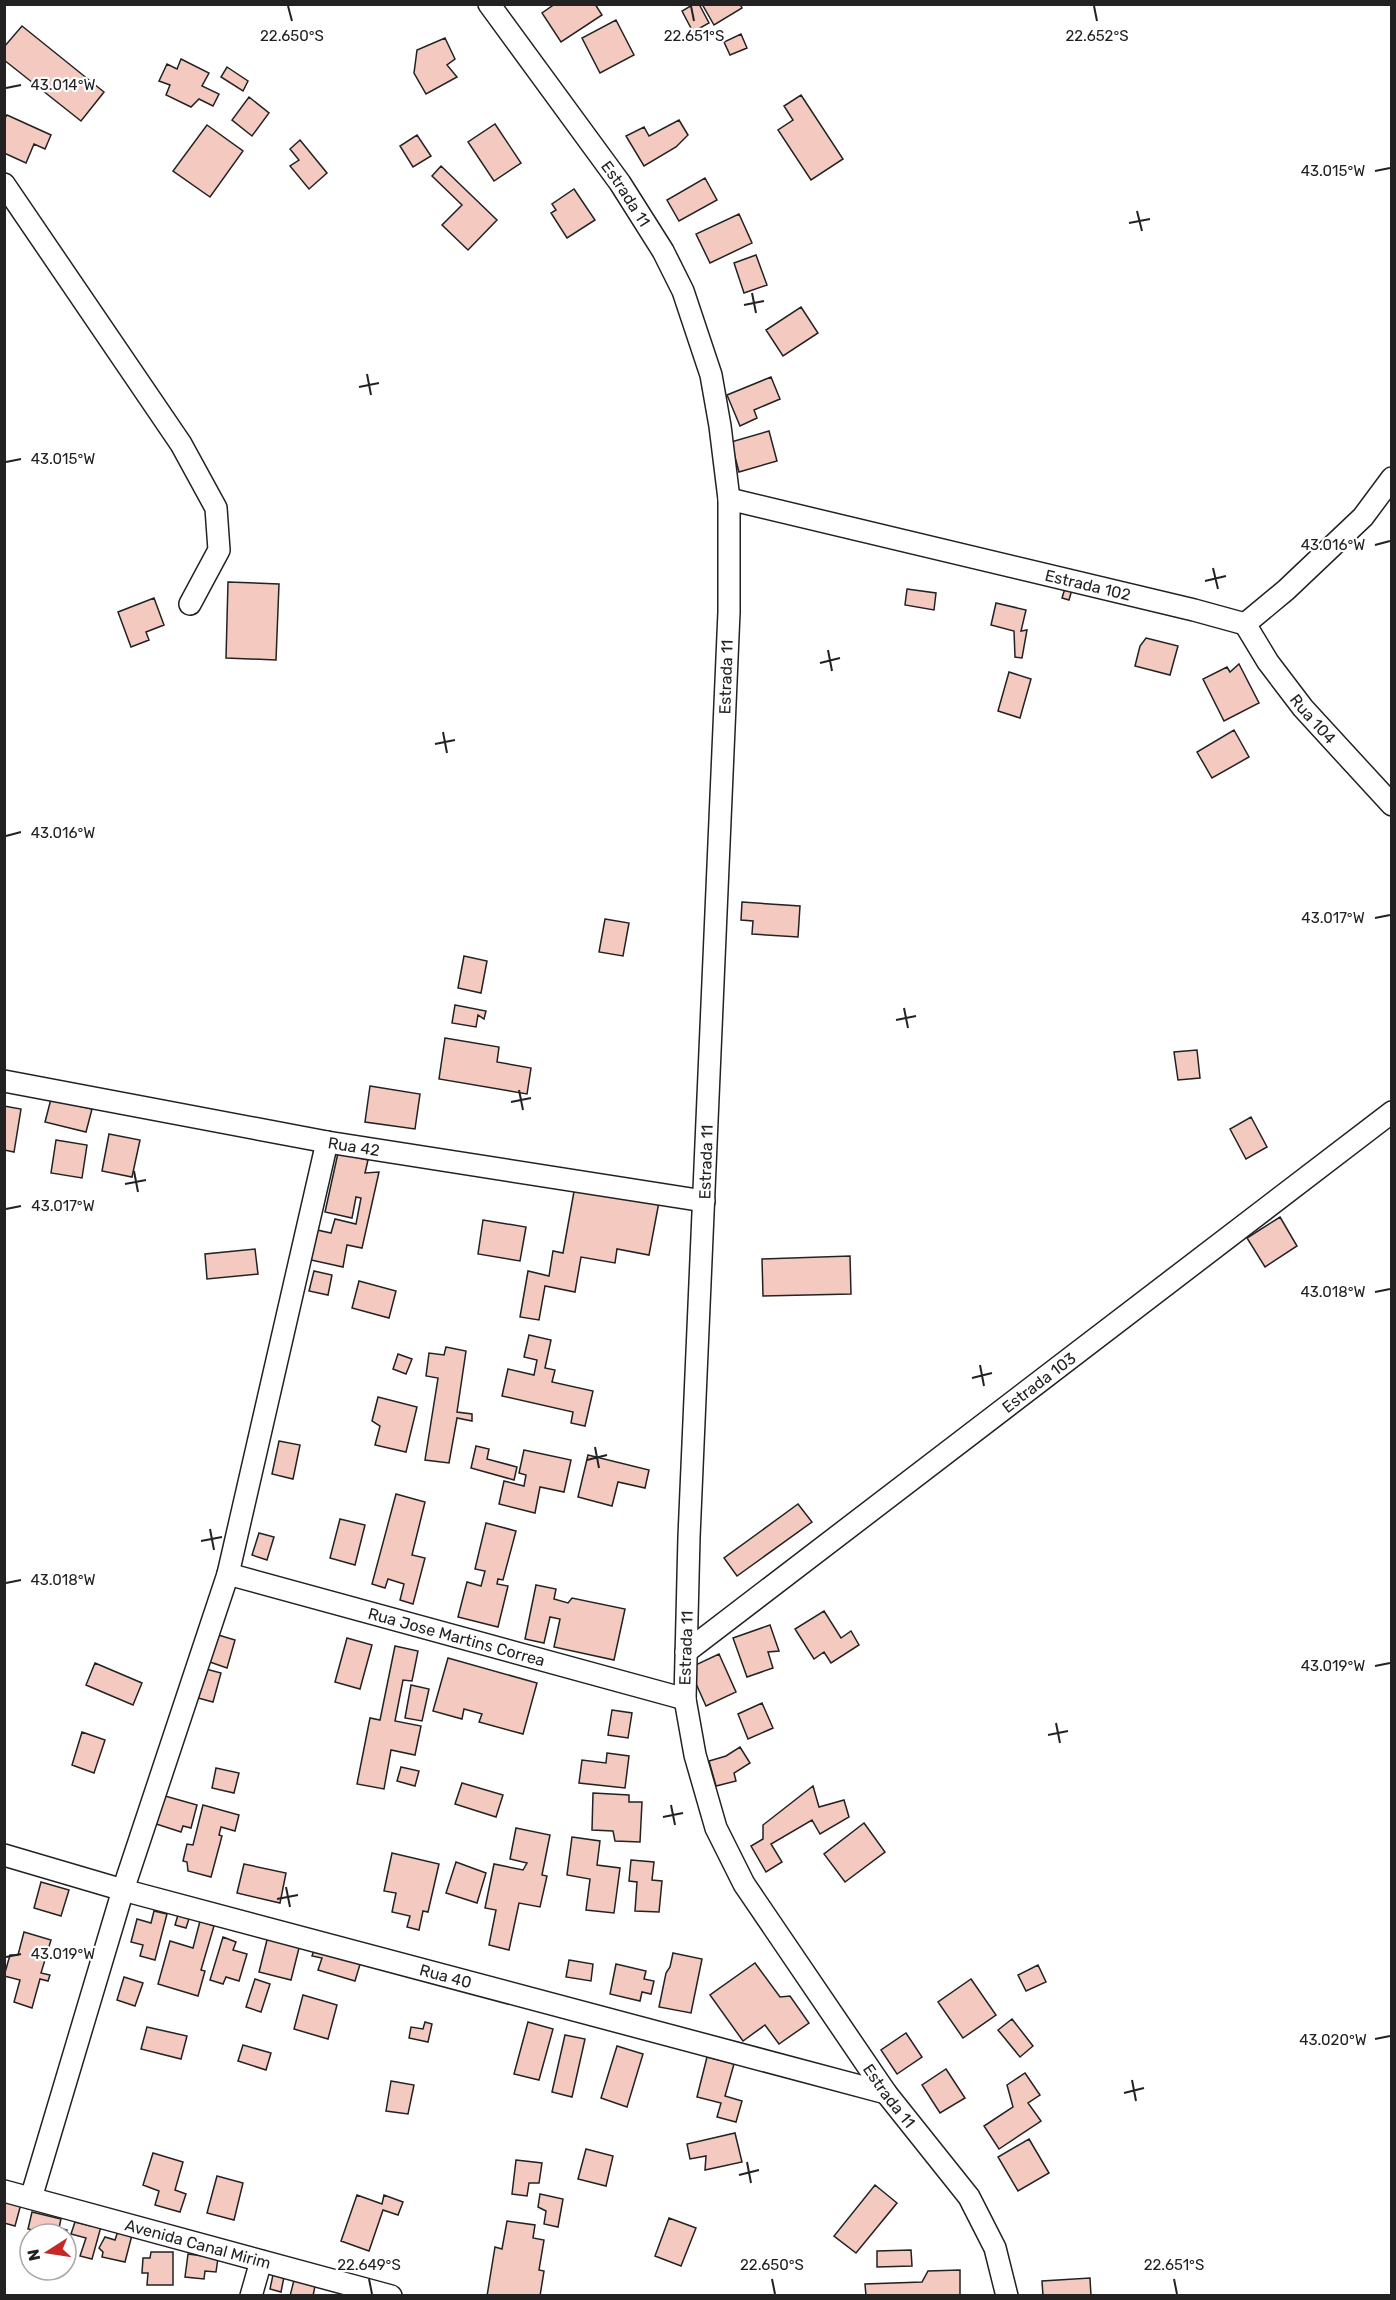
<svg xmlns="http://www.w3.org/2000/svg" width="1396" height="2300" font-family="Rubik,sans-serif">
<rect width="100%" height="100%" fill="#fff"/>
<!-- building -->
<path fill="#f3c9c0" stroke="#222" stroke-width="1.5" d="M555,4h40l7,11 -41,27 -19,-29z
M694,4h5l10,19 -16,9 -11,-21z
M702,4h38l2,4 -28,17z
M616,20l18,35 -34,18 -18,-35z
M22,26l82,66 -23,29 -77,-61v-13z
M741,34l6,14 -17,7 -6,-13z
M445,38l10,21 -8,6 10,12 -31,17 -12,-21 3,-23z
M181,59l28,14 -7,13 17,8 -6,12 -14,-7 -8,8 -25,-12 4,-10 -11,-4 8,-17 10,5z
M227,67l21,14 -5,10 -22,-14z
M801,95l42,64 -32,21 -33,-50 15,-10 -9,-14z
M249,97l20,16 -17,23 -20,-16z
M7,115l44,20 -6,14 -11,-5 -8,19 -22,-10v-34z
M679,120l9,15 -12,12 -32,19 -18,-30 18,-9 5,9z
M495,124l26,39 -27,18 -26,-39z
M207,125l36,26 -33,46 -37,-26z
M417,135l14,21 -18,11 -13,-21z
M300,140l27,33 -18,16 -19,-23 9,-6 -9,-11z
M441,166l56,54 -29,30 -26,-25 20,-20 -30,-29z
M705,178l12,22 -38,21 -12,-21z
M574,189l21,31 -28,18 -16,-25 5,-3 -4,-6z
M739,214l13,29 -42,20 -14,-29z
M756,255l11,30 -23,8 -10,-30z
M801,307l17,26 -35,23 -17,-26z
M771,377l9,22 -26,11 3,8 -17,8 -13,-31z
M769,431l8,30 -38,11 -8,-30z
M228,582l51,2 -3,76 -50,-2z
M1066,585l7,1 -4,14 -7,-2z
M907,589l29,4 -2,17 -29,-5z
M154,598l10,27 -18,7 3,8 -18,7 -13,-35z
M996,603l30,7 -5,21 6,-1 -5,28 -7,-1 -1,-26 -23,-6z
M1146,638l32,8 -8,29 -35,-9 5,-20z
M1239,664l20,39 -35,18 -21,-42 24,-12 3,5z
M1009,672l22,7 -11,39 -22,-7z
M1234,730l15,27 -37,21 -15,-26z
M742,902l58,4 -2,31 -46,-3 1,-13 -12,-1z
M605,919l24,4 -6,33 -24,-4z
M464,956l23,5 -6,32 -23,-5z
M455,1005l31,6 -2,8 -6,-4 -2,12 -24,-4z
M445,1038l54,9 -2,15 34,6 -4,26 -88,-15z
M1197,1050l3,28 -22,2 -4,-28z
M370,1086l50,8 -5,35 -50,-7z
M51,1099l41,10 -6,23 -41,-10z
M4,1106l17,3 -7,43 -10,-2z
M1251,1117l16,30 -21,12 -16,-30z
M109,1134l31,6 -8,37 -30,-6z
M56,1140l31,5 -5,33 -31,-5z
M338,1153l30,7 -3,13 14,-1 -17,76 -15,-3 -4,22 -32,-7 6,-30 14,3 4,-14 21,5 5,-26 -5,-1 -4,21 -27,-6z
M575,1186l84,16 -10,53 -32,-6 -2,14 -34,-6 -6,35 -30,-6 -6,34 -19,-3 8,-46 21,5 4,-25 10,2z
M1280,1217l17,29 -32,21 -18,-29z
M483,1220l43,7 -6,34 -42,-7z
M255,1249l3,25 -51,5 -2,-25z
M850,1256l1,38 -88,2 -1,-37z
M314,1271l18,4 -4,20 -19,-4z
M359,1281l37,10 -7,27 -37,-10z
M529,1335l22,5 -6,28 10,2 -3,12 41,9 -8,35 -14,-3 2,-11 -71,-16 6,-27 26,6 3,-15 -13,-3z
M446,1347l20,4 -9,61 15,2v7l-15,-3 -8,45 -24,-3 13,-82 -12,-2 3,-23 15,2z
M398,1354l14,5 -6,15 -13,-5z
M378,1397l39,10 -11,45 -31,-7 5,-19 -8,-5z
M279,1441l21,4 -7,34 -21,-5z
M476,1446l13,3 -2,10 30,8 -3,13 -43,-12z
M524,1450l47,10 -7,32 -24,-5 -5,26 -36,-9 5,-23 20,5 2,-11 -7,-2z
M588,1455l61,15 -4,18 -27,-6 -6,24 -34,-9z
M396,1494l29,8 -13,53 13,3 -12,46 -13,-4 4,-16 -16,-5 -3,9 -13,-4z
M798,1504l14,18 -75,54 -13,-18z
M340,1519l25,6 -10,40 -25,-7z
M486,1523l30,8 -13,49 -5,-1 -1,5 11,2 -10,41 -40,-10 9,-35 14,4 4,-15 -10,-2z
M259,1533l15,4 -7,23 -15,-5z
M536,1585l20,4 -2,10 14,4 4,-5 53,11 -11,51 -60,-13 6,-28 -10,-2 -6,26 -19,-4z
M824,1611l17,27 10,-7 8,14 -28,18 -7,-11 -10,7 -19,-30z
M770,1625l9,26 -11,1 5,16 -26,9 -14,-39z
M215,1634l20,6 -8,28 -20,-7z
M347,1638l25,7 -12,44 -25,-7z
M395,1646l23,5 -6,30 -9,-1 -8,41 26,5 -6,29 -24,-5 -7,39 -27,-5 13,-66 10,2z
M719,1654l17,38 -30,14 -17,-38z
M448,1658l89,25 -14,51 -44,-12 3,-8 -18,-5 -2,10 -29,-8z
M95,1663l47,20 -9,22 -47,-20z
M206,1669l15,4 -8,29 -15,-4z
M411,1685l18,4 -7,32 -17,-3z
M762,1703l11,25 -25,11 -10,-25z
M612,1710l20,3 -4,25 -20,-3z
M82,1732l23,8 -11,33 -22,-8z
M740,1747l10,16 -16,10 2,8 -20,5 -7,-25 17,-5z
M607,1753l22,3 -4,32 -46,-5 3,-23 24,3z
M401,1767l18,4 -4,15 -18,-5z
M216,1768l23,5 -5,20 -22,-5z
M462,1783l41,12 -7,22 -41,-13z
M813,1786l6,21 25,-7 5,17 -29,17 -8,-14 -41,24 11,18 -16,10 -15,-26 12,-7v-14z
M593,1793l36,2v7h13l-2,40 -25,-1 -2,-10 -21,-1z
M158,1794l39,11 -6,23 -8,-2 -2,6 -31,-10z
M203,1805l36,10 -4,16 -14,-4 -2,8 3,1 -11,41 -23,-6 -1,-9 -4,-1 4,-17 6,1z
M864,1823l21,29 -40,30 -21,-28z
M516,1828l34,7 -8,40 5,1 -7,31 -21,-4 -10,47 -20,-5 7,-35 -11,-2 9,-44 29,6 4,-7 -17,-4z
M572,1837l28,4 -3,24 23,3 -6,45 -28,-3 4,-31 -23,-4z
M392,1853l47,11 -11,48 -5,-1 -4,19 -12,-3 3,-11 -18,-4 4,-19 -12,-2z
M631,1860l23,2 -2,18 10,1 -3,31 -24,-1 2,-29 -8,-1z
M456,1862l30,11 -9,30 -31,-10z
M244,1864l42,9 -6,30 -43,-10z
M41,1882l28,8 -8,26 -27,-8z
M154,1911l13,3 -12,46 -15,-4 3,-11 -12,-3 6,-23 14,4z
M178,1915l11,4 -3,9 -11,-3z
M200,1921l14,5 -13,44 4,1 -7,25 -40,-12 12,-43 23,7z
M24,1932l27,8 -10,33 9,2 -2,6 -8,-2 -8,29 -18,-6 6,-22 -16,-4 6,-21h8z
M268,1936l32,8 -9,36 -32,-8z
M223,1937l13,5 -3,8 14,4 -8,27 -13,-4 -3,7 -13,-4z
M315,1947l46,14 -6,20 -37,-11 4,-12 -10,-2z
M673,1953l29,6 -11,54 -32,-6 7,-34 4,-6z
M569,1960l24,4 -2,17 -25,-4z
M755,1963l25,34 10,-1 19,27 -30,21 -14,-19 -22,16 -33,-46z
M616,1964l30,7 -2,8 10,2 -3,13 -9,-2 -2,9 -30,-7z
M1038,1965l8,17 -20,9 -8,-16z
M124,1977l19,6 -8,23 -18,-6z
M255,1979l15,5 -9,28 -15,-5z
M971,1979l25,36 -33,23 -25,-36z
M303,1995l34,10 -9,34 -34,-10z
M1012,2019l21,27 -13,11 -22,-27z
M425,2022l7,2 -4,18 -19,-4 2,-11 12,2z
M528,2022l25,7 -14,51 -25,-6z
M147,2027l40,9 -6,23 -40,-10z
M906,2033l16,24 -25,17 -16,-24z
M565,2035l20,4 -13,58 -20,-5z
M243,2045l28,8 -5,17 -28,-9z
M617,2046l26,8 -16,53 -26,-9z
M707,2057l27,7 -9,32 17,5 -6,21 -19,-5 4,-14 -24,-6z
M946,2069l19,29 -25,15 -18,-28z
M1025,2073l15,22 -12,8 13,18 -42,28 -15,-23 29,-19 -6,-22z
M391,2081l23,4 -6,29 -22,-3z
M735,2133l7,29 -37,8 1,-14 -16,3 -3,-15z
M1029,2139l20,34 -31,18 -20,-34z
M586,2149l27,7 -7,30 -28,-7z
M153,2153l30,9 -8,28 11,4 -6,18 -25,-7 4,-14 -16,-6z
M516,2160l26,3 -3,20h-10l-2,13 -15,-2z
M217,2176l26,7 -9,37 -27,-7z
M875,2185l22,18 -41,50 -22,-17z
M540,2194l23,5 -5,28 -14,-3 2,-13 -8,-4z
M357,2195l25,9 2,-9 19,7 -5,13 -15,-5 -14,41 -28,-10z
M4,2199l17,5 -6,22 -11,-3z
M32,2212l29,7 -2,9 8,2 -1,4h-15l-23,-5z
M669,2218l27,10 -15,38 -26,-10z
M92,2221l10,2 -10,36 -12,-3 6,-18 -15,-4 4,-12 16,4z
M507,2221l28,4 -2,13 11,2 -5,30 5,1 -4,25h-53l8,-49 7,2z
M118,2231l14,4 -7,27 -23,-5 1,-5 -4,-4 6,-11 10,3z
M911,2250l1,16 -35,1v-16z
M151,2252h22v33h-26l1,-12h-6l1,-15h7z
M188,2254l30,4 -2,14 -11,-1 -1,8 -19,-2z
M274,2270l11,2 -4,20 -11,-3z
M960,2270v26h-94l-1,-12 57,-2 6,-11z
M295,2276l10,2 -2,5 12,3 -2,10h-23z
M1090,2278l1,18h-48l-1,-15z"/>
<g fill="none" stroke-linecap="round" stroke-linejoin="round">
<defs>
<g id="minor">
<path id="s1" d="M489,4l131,179 43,68 20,40 28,84 9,51 9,73v113l-40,925 -4,162 10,56 21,73 28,56 142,209 83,104 26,51 12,48"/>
<path d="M4,184l177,260 35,64 3,42 -29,54"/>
<path id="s2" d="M729,499l465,111 51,14"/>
<path id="s3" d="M1245,624l23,38 35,46 89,97"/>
<path d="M1245,624l41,-34 77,-73 29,-39"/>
<path id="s4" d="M4,1081l323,61 377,59"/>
<path id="s5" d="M228,1574l457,125"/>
<path id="s6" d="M686,1652l706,-540"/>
<path id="s7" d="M4,1855l119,35 763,203"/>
<path id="s8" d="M4,2191l387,105"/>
<path d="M31,2198l92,-308 105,-316 99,-432"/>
<path d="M251,2296l10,-35"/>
</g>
</defs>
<!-- minor casing -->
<use href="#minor" stroke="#222" stroke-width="24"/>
<!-- minor -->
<use href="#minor" stroke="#fff" stroke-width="21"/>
</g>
<!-- ticks -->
<path fill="none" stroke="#222" stroke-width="2" d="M288,6l4,15M691,6l3,15M1094,6l3,15M6,88l15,-3M1375,171l15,-3M1137,211l5,20M1129,223l21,-4M752,293l4,20M744,305l20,-4M367,374l4,21M359,387l20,-4M6,462l15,-3M1375,545l15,-4M1213,568l5,21M1205,581l21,-5M828,650l4,21M820,663l20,-5M443,732l4,21M435,744l20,-4M6,836l15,-4M1375,918l15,-3M904,1008l4,20M896,1020l20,-4M519,1090l4,20M511,1102l20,-4M134,1171l4,21M125,1184l21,-4M6,1209l15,-3M1375,1292l15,-3M980,1365l4,21M972,1378l20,-5M595,1447l4,21M587,1460l20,-5M210,1529l4,21M201,1541l21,-4M6,1583l15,-3M1375,1666l15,-3M1056,1723l4,20M1048,1735l20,-4M671,1805l4,20M663,1817l20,-4M286,1887l4,20M277,1899l21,-4M6,1957l15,-3M1375,2039l15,-3M1132,2080l4,21M1124,2093l20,-5M747,2162l4,21M739,2175l20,-5M369,2279l3,15M772,2279l3,15M1174,2279l3,15"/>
<g text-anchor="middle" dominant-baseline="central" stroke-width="4.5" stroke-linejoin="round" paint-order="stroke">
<!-- street labels -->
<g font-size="16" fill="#222" stroke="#fff">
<text stroke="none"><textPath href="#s1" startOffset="234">Estrada 11</textPath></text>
<text stroke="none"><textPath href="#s2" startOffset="369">Estrada 102</textPath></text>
<text transform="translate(726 677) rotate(-88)">Estrada 11</text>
<text stroke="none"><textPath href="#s3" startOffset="117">Rua 104</textPath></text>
<text stroke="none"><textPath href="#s4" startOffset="356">Rua 42</textPath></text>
<text transform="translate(706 1162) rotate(-88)">Estrada 11</text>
<text stroke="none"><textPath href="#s6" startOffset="444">Estrada 103</textPath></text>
<text stroke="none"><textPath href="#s5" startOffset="237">Rua Jose Martins Correa</textPath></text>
<text transform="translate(686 1648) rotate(-88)">Estrada 11</text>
<text stroke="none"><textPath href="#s7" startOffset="458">Rua 40</textPath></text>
<text stroke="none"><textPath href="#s1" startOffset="2214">Estrada 11</textPath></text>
<text stroke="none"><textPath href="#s8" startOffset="201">Avenida Canal Mirim</textPath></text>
</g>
</g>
<g font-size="15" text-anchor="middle" fill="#222" stroke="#fff" stroke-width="4.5" stroke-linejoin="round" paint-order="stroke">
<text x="292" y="41">22.650°S</text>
<text x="694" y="41">22.651°S</text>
<text x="1097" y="41">22.652°S</text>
<text x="63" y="90">43.014°W</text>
<text x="1333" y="176">43.015°W</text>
<text x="63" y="464">43.015°W</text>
<text x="1333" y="550">43.016°W</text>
<text x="63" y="838">43.016°W</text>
<text x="1333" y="923">43.017°W</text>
<text x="63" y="1211">43.017°W</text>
<text x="1333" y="1297">43.018°W</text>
<text x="63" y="1585">43.018°W</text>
<text x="1333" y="1671">43.019°W</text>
<text x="63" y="1959">43.019°W</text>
<text x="1333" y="2045">43.020°W</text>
<text x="369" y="2270">22.649°S</text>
<text x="772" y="2270">22.650°S</text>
<text x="1174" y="2270">22.651°S</text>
</g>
<!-- border -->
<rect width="1396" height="2300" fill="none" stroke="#222222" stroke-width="12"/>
<!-- north arrow -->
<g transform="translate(48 2252) rotate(258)"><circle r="28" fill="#ffffff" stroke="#a7a7a7" stroke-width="1.5"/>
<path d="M0-4.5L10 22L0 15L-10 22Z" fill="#c62828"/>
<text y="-9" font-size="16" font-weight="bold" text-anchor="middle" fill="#222222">N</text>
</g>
</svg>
